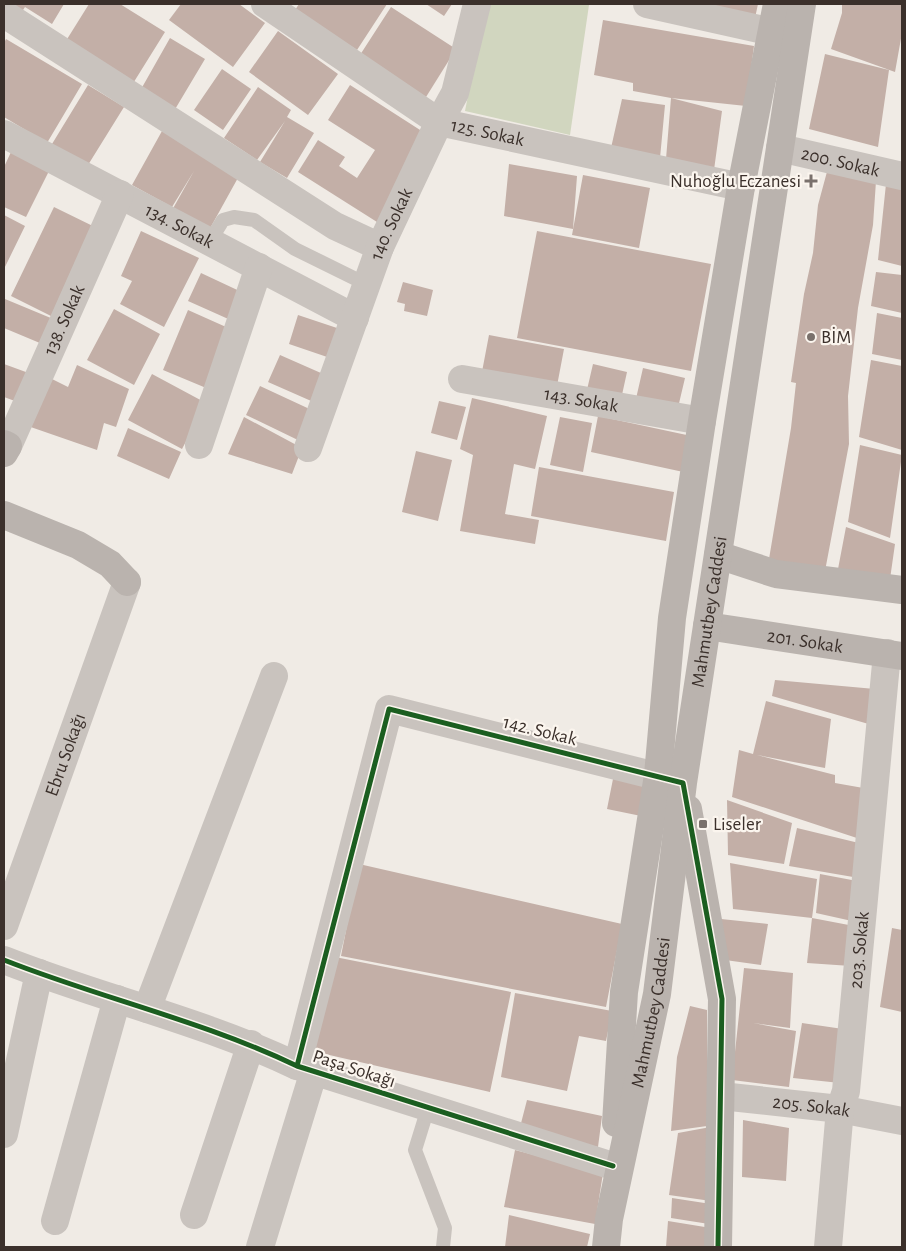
<svg xmlns="http://www.w3.org/2000/svg" width="906" height="1251" font-family="'Alegreya Sans',sans-serif">
<rect width="100%" height="100%" fill="#f0ebe5"/>
<!-- green -->
<path fill="#d1d6bf" d="M486,4l103,1 -19,130 -105,-24z"/>
<!-- building -->
<path fill="#c3afa7" d="M4,4h60l-12,20 -27,-17 -6,9z
M89,4h31l45,28 -33,53 -68,-41z
M181,4h58l26,19 -32,44 -64,-47z
M299,4h88l-30,46 -62,-40z
M426,4h26l-8,12z
M684,4h74l-3,14z
M842,4h60v29l-7,39 -64,-23 11,-36z
M391,7l65,42 -30,48 -66,-42z
M603,20l151,26 -8,60 -75,-8 -38,-7v-8l-39,-8z
M278,31l60,43 -30,41 -59,-43z
M170,38l35,21 -31,52 -34,-20z
M6,39l76,45 -35,59 -43,-26v-74z
M825,54l64,16 -11,77 -69,-18z
M222,69l29,20 -28,41 -29,-20z
M88,85l36,22 -36,58 -36,-21z
M350,85l81,52 -54,85 -79,-50 20,-32 27,17 -6,9 18,12 18,-28 -47,-30z
M258,87l33,23 -4,7 27,16 -27,45 -27,-16 25,-41 -28,39 -33,-22z
M671,98l51,13 -8,59 -48,-11z
M622,99l43,6 -5,53 -49,-10z
M162,131l77,45 -31,56 -37,-20 23,-41 -22,36 -40,-22z
M11,152l38,19 -23,46 -22,-10v-40z
M509,164l68,12 -4,53 -69,-13z
M828,168l48,13 -3,44 -15,83 -10,88 1,48 -24,127 -56,-12 22,-131 5,-45 -5,-1 13,-88 9,-41 5,-48z
M583,175l67,13 -11,60 -67,-13z
M886,184l16,2v80l-24,-6z
M54,207l47,23 -50,86 -40,-20z
M4,215l21,11 -21,43z
M141,231l58,27 -35,69 -44,-23 12,-23 -11,-5z
M537,231l174,33 -20,107 -174,-33z
M876,272l26,3v38l-31,-7z
M201,273l47,22 -13,27 -47,-21z
M403,282l30,8 -6,26 -23,-5 1,-7 -8,-2z
M5,299l53,22 -11,25 -43,-18z
M114,309l46,25 -26,51 -47,-25z
M188,310l47,21 -24,59 -48,-20z
M877,313l25,5v42l-30,-6z
M298,315l48,16 -10,29 -47,-16z
M489,335l75,14 -8,42 -75,-14z
M280,355l50,22 -12,27 -50,-22z
M871,360l31,6v84l-43,-13z
M4,364l30,11 -11,29 -19,-7z
M593,364l34,8 -7,32 -34,-10z
M77,365l52,24 -13,38 -12,-4 -7,27 -75,-26 22,-49 24,12z
M643,368l42,10 -9,38 -41,-13z
M152,374l54,29 -24,46 -54,-29z
M260,386l56,26 -14,30 -56,-27z
M472,398l75,18 -12,53 -21,-5 -9,50 34,6 -4,24 -75,-13 13,-76 -13,-6z
M439,401l27,6 -9,33 -26,-7z
M598,416l98,21 -8,36 -97,-21z
M244,417l58,31 -10,26 -64,-20z
M560,417l32,6 -9,49 -33,-7z
M128,428l53,24 -12,27 -52,-23z
M860,445l42,10 -12,83 -42,-16z
M416,451l36,9 -14,61 -36,-9z
M539,467l135,25 -8,49 -135,-25z
M846,527l49,17 -6,42 -51,-17z
M775,680l100,9 -3,36 -100,-29z
M766,701l65,18 -6,49 -68,-13 78,20v8l34,6 -3,52 -134,-44 7,-47 14,4z
M614,774l38,8 -6,35 -39,-8z
M727,800l65,23 -8,41 -56,-9z
M797,828l66,16 -4,34 -70,-12z
M730,863l87,16 -5,39 -79,-9z
M359,864l263,60 -16,83 -265,-51z
M820,874l37,7 -5,40 -36,-8z
M812,918l42,8 -3,40 -44,-3z
M721,919l47,5 -7,41 -43,-6z
M892,928l10,2v82l-22,-5z
M335,957l176,35 -21,100 -178,-41z
M744,968l49,5 -3,55 -37,-5 43,8 -7,56 -57,-7z
M515,993l97,18 -6,30 -27,-5 -12,55 -66,-14z
M690,1006l17,4v116l-36,5 6,-74z
M802,1023l41,6 -3,54 -47,-5z
M527,1100l75,16 -4,31 -79,-16z
M743,1120l46,8 -3,53 -44,-4z
M716,1126l-5,75 -42,-6 9,-62z
M515,1150l88,23 -8,51 -91,-17z
M672,1198l39,6 -2,20 -38,-6z
M509,1215l81,19 -3,13h-82z
M668,1221l43,7 -2,19h-43z"/>
<g fill="none" stroke-linecap="round" stroke-linejoin="round">
<!-- lane -->
<path stroke="#c9c3be" stroke-width="14" d="M210,241l13,-21 11,-3 20,3 41,29 71,35
M428,1108l-13,42 30,78 -2,19"/>
<!-- street -->
<g stroke="#c9c3be" stroke-width="28">
<path id="s1" d="M265,4l174,118 302,65"/>
<path d="M647,4l125,28"/>
<path d="M4,14l331,212 45,21"/>
<path id="s2" d="M4,134l351,184"/>
<path id="s3" d="M780,148l122,28"/>
<path id="s4" d="M462,379l240,42"/>
<path d="M199,445l60,-178"/>
<path id="s5" d="M8,446l112,-252"/>
<path id="s6" d="M308,448l72,-201 59,-125 16,-29 22,-89"/>
<path id="s7" d="M4,926l123,-344"/>
<path d="M4,960c96,38 199,61 293,106l316,100"/>
<path d="M147,1009l127,-333"/>
<path d="M297,1066l92,-357 291,73"/>
<path id="s8" d="M721,1096l119,13 62,12"/>
<path d="M4,1134l35,-161"/>
<path d="M194,1215l57,-171"/>
<path d="M55,1221l62,-222"/>
<path d="M260,1247l54,-176"/>
<path id="s9" d="M828,1247l12,-138 6,-18 41,-438"/>
</g>
<!-- secondary -->
<g stroke="#bab3ae" stroke-width="28">
<path d="M4,444l4,2 -4,7"/>
<path d="M4,515l74,30 32,19 17,18"/>
<path d="M718,555l58,19 126,16"/>
<path id="s10" d="M707,626l195,30"/>
<path d="M688,809l34,190 -4,248"/>
<path d="M616,1123l8,-131 34,-217 14,-157 30,-197 39,-234 36,-183"/>
<path id="s11" d="M606,1247l3,-28 48,-225 26,-211 119,-779"/>
</g>
<defs>
<path id="cycleway" d="M4,960c96,38 199,61 293,106l316,100
M297,1066l92,-357 294,74 39,216 -4,248"/>
</defs>
<!-- cycleway casing -->
<use href="#cycleway" stroke="#fbf5ee" stroke-width="8"/>
<!-- cycleway -->
<use href="#cycleway" stroke="#1b5e20" stroke-width="5"/>
</g>
<!-- markers -->
<g fill="#7a716c" stroke="#fbf5ee" stroke-width="2">
<path d="M808.5 173.5h5v5h5v5h-5v5h-5v-5h-5v-5h5z"/>
<circle cx="811" cy="337" r="5"/>
<rect x="698" y="819" width="10" height="10" rx="2.5"/>
</g>
<g text-anchor="middle" dominant-baseline="central" stroke-width="4.5" stroke-linejoin="round" paint-order="stroke">
<!-- street labels -->
<g font-size="19" fill="#3b302b" stroke="#fbf5ee">
<text stroke="none"><textPath href="#s1" startOffset="260">125. Sokak</textPath></text>
<text stroke="none"><textPath href="#s3" startOffset="62">200. Sokak</textPath></text>
<text stroke="none"><textPath href="#s2" startOffset="198">134. Sokak</textPath></text>
<text stroke="none"><textPath href="#s6" startOffset="239">140. Sokak</textPath></text>
<text stroke="none"><textPath href="#s5" startOffset="138">138. Sokak</textPath></text>
<text stroke="none"><textPath href="#s4" startOffset="121">143. Sokak</textPath></text>
<text stroke="none"><textPath href="#s11" startOffset="644">Mahmutbey Caddesi</textPath></text>
<text stroke="none"><textPath href="#s10" startOffset="99">201. Sokak</textPath></text>
<text transform="translate(540 731) rotate(14)">142. Sokak</text>
<text stroke="none"><textPath href="#s7" startOffset="182">Ebru Sokağı</textPath></text>
<text stroke="none"><textPath href="#s9" startOffset="299">203. Sokak</textPath></text>
<text stroke="none"><textPath href="#s11" startOffset="239">Mahmutbey Caddesi</textPath></text>
<text transform="translate(354 1069) rotate(18)">Paşa Sokağı</text>
<text stroke="none"><textPath href="#s8" startOffset="91">205. Sokak</textPath></text>
</g>
<!-- poi labels -->
<g font-size="19" fill="#3b302b" stroke="#fbf5ee" text-anchor="start">
<text x="801" y="181" text-anchor="end">Nuhoğlu Eczanesi</text>
<text x="821" y="337">BİM</text>
<text x="713" y="824">Liseler</text>
</g>
</g>
<!-- border -->
<rect width="906" height="1251" fill="none" stroke="#3b302b" stroke-width="10"/>
</svg>
